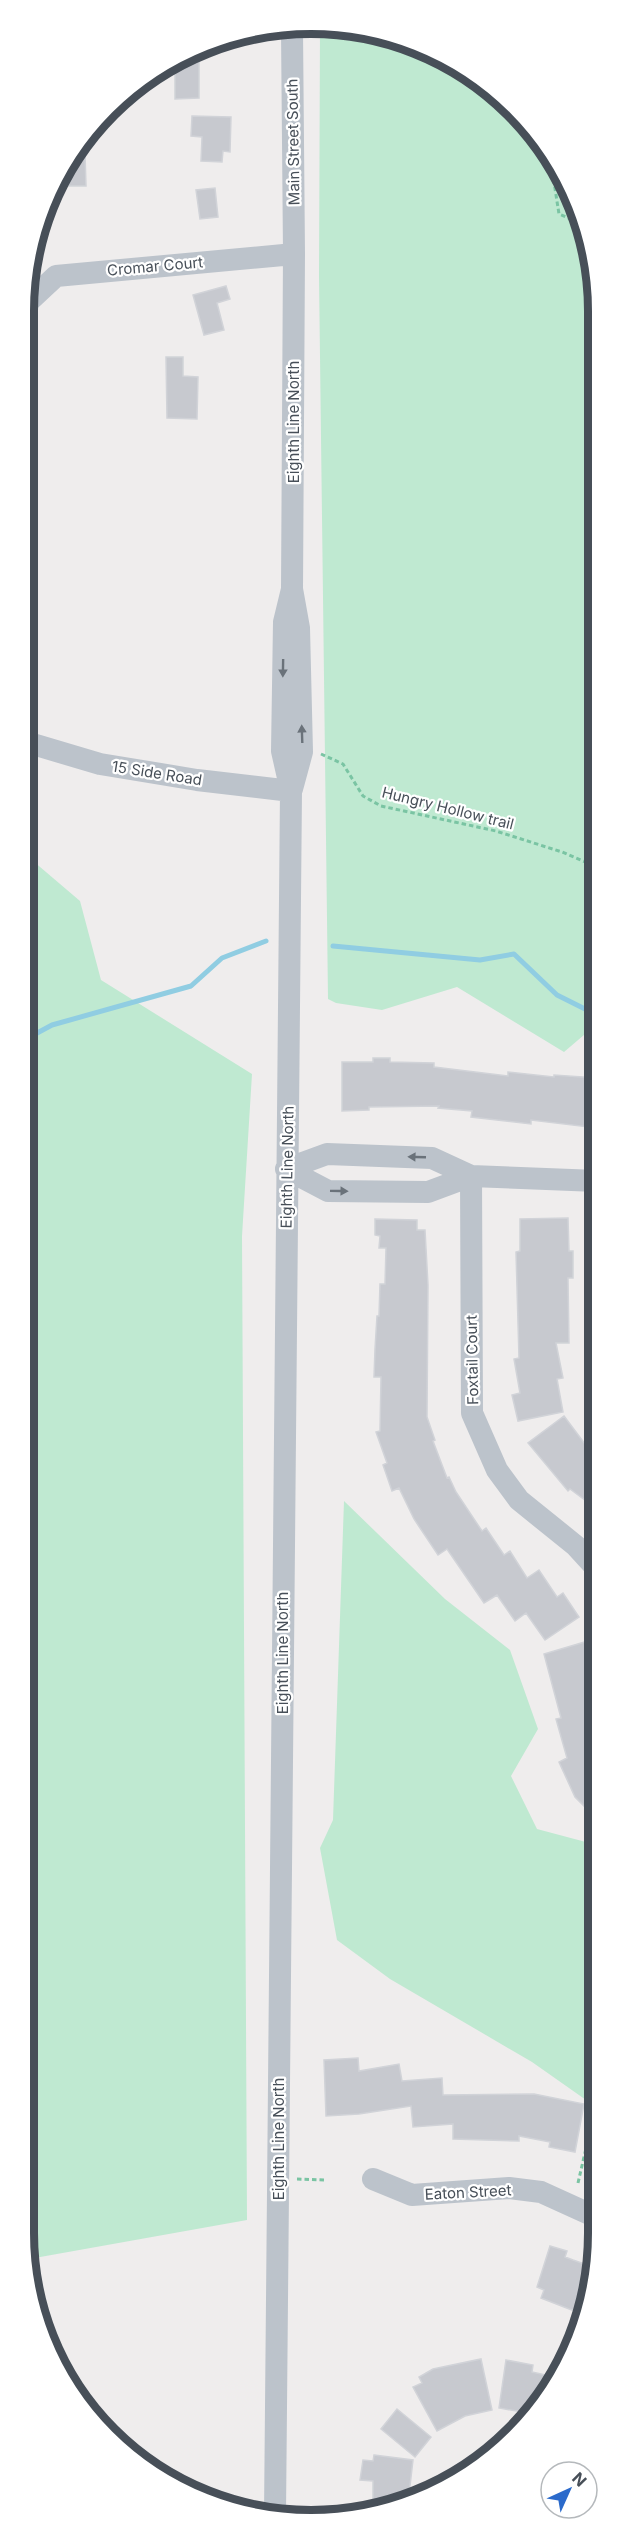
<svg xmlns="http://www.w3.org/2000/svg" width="623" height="2544" font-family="Inter,sans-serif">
<rect width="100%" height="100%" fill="#efeded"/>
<!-- green -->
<path fill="#bfe9d1" d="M349,27l90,27 76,54 54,77 28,89v756l-6,-1 -27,23 -107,-65 -75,23 -46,-7 -8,-4 -9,-723 1,-248z
M26,855l54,46 21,79 151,94 -10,162 5,984 -218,39 -5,-27z
M344,1501l101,98 65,51 28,79 -27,47 26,53 60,16 -1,262 -64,-45 -142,-83 -53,-39 -17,-92 13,-28z"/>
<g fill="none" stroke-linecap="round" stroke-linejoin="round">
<!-- stream -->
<path stroke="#90cde2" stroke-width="5" d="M333,946l147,14 34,-6 43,41 40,20
M26,1039l26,-14 139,-39 31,-28 44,-17"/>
</g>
<!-- building -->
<path fill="#c7c9cf" stroke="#d1d3d8" stroke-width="1.5" d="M180,62h19v36l-24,1v-34z
M192,116l39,1 -1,35 -7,-1 -1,11 -21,-1 1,-24 -11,-1z
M74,154h11l1,32h-30l7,-19z
M215,188l3,29 -18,2 -4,-29z
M226,286l4,13 -13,4 7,27 -20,5 -11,-40z
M166,357h17v19l15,1 -1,42 -30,-1z
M373,1058h17v4l44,1v4l74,9v-4l46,5v-2l43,3v50l-66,-8v4l-60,-7 1,-6 -34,-3 1,-2 -70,1v3l-27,1v-49h31z
M568,1218l1,33h4v27h-5l1,65h-13l7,35 -6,1 6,33 -45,9 -6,-26 8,-2 -6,-34 5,-1 -3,-106 4,-1v-32z
M375,1219l42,1v10h8l3,55 -1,132 8,23 -2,1 14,37 2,-1 7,15 26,39 4,-3 18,27 6,-4 17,27 12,-8 18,27 6,-4 16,24 -34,23 -19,-27 -11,8 -18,-26 -13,8 -37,-54 -9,6 -24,-36 -15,-31 -7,3 -9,-26 4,-2 -11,-31 4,-1 1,-54h-7l1,-28 2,-33h2l1,-32h5l1,-36h-7l1,-12 -5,-1z
M564,1416l33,44v49l-27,-20 -2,2 -40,-48z
M588,1641l9,29v149l-22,-22 -16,-35 8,-4 -11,-39 5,-1 -17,-64z
M358,2058l1,13 40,-7 3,17 40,-3 1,17 91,-1 50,10 -9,48 -26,-5 1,-5 -31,-6v5l-66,-2v-15l-40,3 -2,-21 -52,8 -33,2 -2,-56z
M550,2246l17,5 -2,6 8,3 23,8 -14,46 -41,-16 3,-8 -7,-3z
M481,2359l11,51 -27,6 -28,15 -24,-44 9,-4 -3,-6 14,-8z
M506,2360l27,5 -1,7 27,6 -31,35 -29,-5z
M397,2409l34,28 -16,20 -34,-28z
M374,2455l39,5 -5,43 -35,6v-28l-13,-1 3,-20 10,1z"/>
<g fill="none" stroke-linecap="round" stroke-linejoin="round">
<!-- path -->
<path stroke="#7ac4a3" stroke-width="3" stroke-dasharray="4.5 3" stroke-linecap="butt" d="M550,157l9,57 23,10
M321,754l22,10 20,32 18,10 115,25 66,21 35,15
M297,2179l27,1
M578,2183l18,-78"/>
<!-- minor -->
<path stroke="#bcc3cb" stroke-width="22" d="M292,30l2,224 -2,335 7,39 3,124 -10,37
M26,304l30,-28 238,-22
M26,742l74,22 97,16 94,11
M286,1169l42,22 100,1 43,-16 126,5
M286,1169l41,-15 105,4 39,18
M471,1176l1,237 25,57 22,30 57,46 21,23
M373,2179l39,16 97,-7 32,4 55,25
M275,2515l16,-1724 -9,-40 2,-129 8,-33"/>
</g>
<!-- one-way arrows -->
<defs><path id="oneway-solid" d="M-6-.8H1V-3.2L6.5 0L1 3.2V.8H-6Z" transform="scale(1.5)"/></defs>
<g fill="#6a727a">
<use href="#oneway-solid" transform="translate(283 668) rotate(91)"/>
<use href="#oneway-solid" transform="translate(302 734) rotate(-92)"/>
<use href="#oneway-solid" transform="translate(417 1157) rotate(-178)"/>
<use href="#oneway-solid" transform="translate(339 1191) rotate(1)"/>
</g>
<g text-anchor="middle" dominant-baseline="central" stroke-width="4.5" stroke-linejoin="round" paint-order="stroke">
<!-- street labels -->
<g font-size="15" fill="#474f58" stroke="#fff">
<text transform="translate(293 142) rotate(-91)">Main Street South</text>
<text transform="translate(155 266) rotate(-5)">Cromar Court</text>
<text transform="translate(293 422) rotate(-90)">Eighth Line North</text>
<text transform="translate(157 773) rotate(9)">15 Side Road</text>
<text transform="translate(448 808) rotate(14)">Hungry Hollow trail</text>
<text transform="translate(287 1167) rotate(-89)">Eighth Line North</text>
<text transform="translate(472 1360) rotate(-91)">Foxtail Court</text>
<text transform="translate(282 1653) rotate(-90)">Eighth Line North</text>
<text transform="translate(278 2139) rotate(-90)">Eighth Line North</text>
<text transform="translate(468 2192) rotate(-3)">Eaton Street</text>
</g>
</g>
<!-- crop -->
<path d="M0 0H623V2544H0ZM311 34H311A277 277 0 0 1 588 311V2233A277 277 0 0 1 311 2510H311A277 277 0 0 1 34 2233V311A277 277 0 0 1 311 34Z" fill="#fff" fill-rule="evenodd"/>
<path fill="none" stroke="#474f58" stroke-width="8" d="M311 34H311A277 277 0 0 1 588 311V2233A277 277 0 0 1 311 2510H311A277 277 0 0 1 34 2233V311A277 277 0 0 1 311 34Z"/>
<!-- north arrow -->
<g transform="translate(569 2490) rotate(45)"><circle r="28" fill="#ffffff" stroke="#b5b9bc" stroke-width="1.5"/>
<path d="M0-4.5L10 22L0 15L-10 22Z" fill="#2b6acb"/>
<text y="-9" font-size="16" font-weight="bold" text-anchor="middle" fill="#474f58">N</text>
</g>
</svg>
